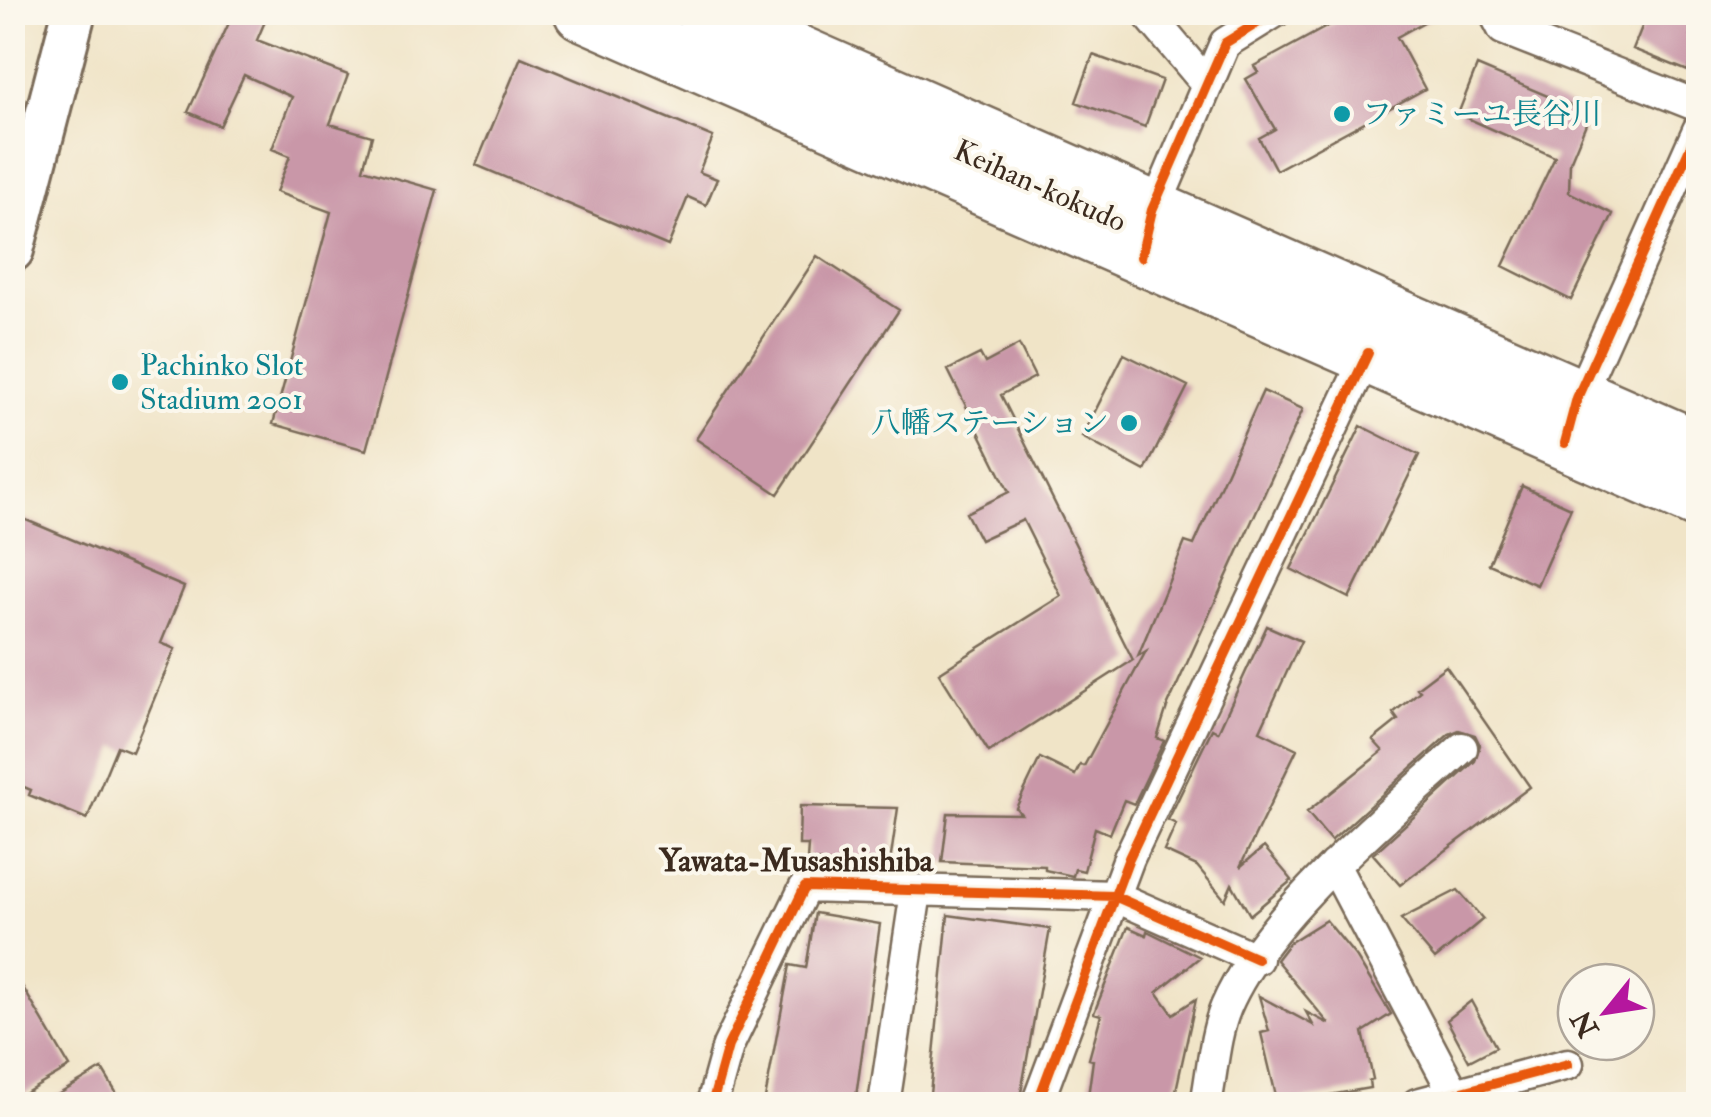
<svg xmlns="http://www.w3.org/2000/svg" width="1711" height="1117" font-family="'IM FELL Double Pica','Noto Serif JP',serif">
<rect width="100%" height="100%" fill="#fbf7ec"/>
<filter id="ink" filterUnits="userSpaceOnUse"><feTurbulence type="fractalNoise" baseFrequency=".01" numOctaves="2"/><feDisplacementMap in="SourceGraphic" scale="20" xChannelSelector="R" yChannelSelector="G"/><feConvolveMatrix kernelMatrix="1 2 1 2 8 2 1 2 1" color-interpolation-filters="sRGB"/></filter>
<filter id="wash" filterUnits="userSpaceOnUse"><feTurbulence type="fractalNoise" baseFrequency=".0048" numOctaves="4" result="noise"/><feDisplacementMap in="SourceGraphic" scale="40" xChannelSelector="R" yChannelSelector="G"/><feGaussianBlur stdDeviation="2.25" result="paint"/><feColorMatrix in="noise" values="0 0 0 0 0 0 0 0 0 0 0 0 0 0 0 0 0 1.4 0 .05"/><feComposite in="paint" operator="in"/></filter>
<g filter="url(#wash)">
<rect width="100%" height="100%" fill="#f0e4c7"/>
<g id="blocks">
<!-- building -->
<path fill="#c997a8" d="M234,12h35l-12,28 91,35 -18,49 42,12 -9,33 74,21 -71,260 -93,-26 58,-212 -55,-20 14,-36 -18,-7 20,-52 -48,-22 -24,51 -32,-14z
M1354,12h88l-45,25 28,52 -149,81 -17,-32 16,-9 -29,-50 12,-7 -4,-6z
M1648,12h50l-8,24 8,4v5l-10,26 -55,-22z
M1093,55l69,25 -17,47 -69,-25z
M521,57l192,80 -14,35 18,7 -11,26 -18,-8 -20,49 -192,-81z
M1477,66l113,48 -20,48 -1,30 44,22 -42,86 -68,-34 52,-109 -97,-43z
M817,256l82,54 -121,184 -82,-55z
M1019,345l16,32 -34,18 132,265 -144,92 -50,-79 122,-77 -38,-76 -43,20 -14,-27 43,-21 -61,-122 32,-16 5,9z
M1124,354l64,32 -43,85 -63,-34z
M1263,391l40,18 -136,298 -10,31 7,3 -30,63 -10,-4 -14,34 -15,-6 -11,43 -9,-2 -2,7 -28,-6v-4l-103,-4 6,-49 73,1 -5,-6 24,-50 35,17 5,-10 4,1 62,-115 -8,5 47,-114 9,3z
M1361,426l58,29 -70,143 -58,-29z
M1522,486l49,22 -34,77 -48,-21z
M12,514l172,73 -23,56 14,6 -43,103 -15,-6 -30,73 -58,-24 2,-5 -19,-8z
M1267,626l34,15 -41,90 37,18 -57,118 24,-20 28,33 -42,35 -18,-31 -7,16 -28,-34 -33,-15 12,-27 -8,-4 44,-91 6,3z
M1446,666l84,121 -130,98 -27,-31 102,-93 5,-16 -5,-10 -16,-5 -10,4 -118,107 -24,-29 76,-61 -10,-11 25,-20 -5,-7 27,-22 -3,-3z
M800,806l98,2 -9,62 -82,-10 1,-15h-9z
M1458,890l25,29 -48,40 -34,-40z
M815,913l65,11 -25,180h-91l26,-139 16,3z
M948,915l102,14 -31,175h-90z
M1326,920l31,38 34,56 -28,18 10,47 -4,1 1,8 -92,16 -17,-71 8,-2 -10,-35 54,29 -7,-13 23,12 -53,-64 13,-17z
M1128,927l18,8 1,-4 53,26 -43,35 16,22 23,-15 -23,105h-86l6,-44 -4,-1 12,-44 -7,-2z
M12,969l58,98 -58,34z
M1471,1001l25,46 -27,14 -22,-41z
M102,1069l21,35h-81z"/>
</g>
</g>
<g filter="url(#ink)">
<use href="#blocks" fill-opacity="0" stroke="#7a6b59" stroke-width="2.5"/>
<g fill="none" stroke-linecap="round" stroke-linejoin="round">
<defs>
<path id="street" d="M1146,12l59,70
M1494,12l9,17 195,77
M1150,220l75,-177 50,-31
M1575,406l123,-276
M1334,865l121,230
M712,1104l16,-58 77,-159 309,9 143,63
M884,1104l32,-212
M1037,1104l92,-246 239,-505
M1206,1104c6,-30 8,-68 20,-97 39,-92 162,-191 236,-259
M1417,1104l151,-40"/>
<path id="secondary" d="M12,250l62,-238"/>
<path id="highway" d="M582,12l1116,488
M704,12l994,437"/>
</defs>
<!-- street casing -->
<use href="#street" stroke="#7a6b59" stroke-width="35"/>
<!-- secondary casing -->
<use href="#secondary" stroke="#7a6b59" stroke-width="48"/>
<!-- highway casing -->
<use href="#highway" stroke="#7a6b59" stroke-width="60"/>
<!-- street -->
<use href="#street" stroke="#fff" stroke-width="30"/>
<!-- secondary -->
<use href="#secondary" stroke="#fff" stroke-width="42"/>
<!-- highway -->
<use href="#highway" stroke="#fff" stroke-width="55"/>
<defs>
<path id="cycleway" d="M1141,257l11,-47 73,-167 50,-31
M1565,443l12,-45 121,-268
M712,1104l16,-58 77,-159 309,9 143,63
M1037,1104l92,-246 239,-505
M1417,1104l151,-40"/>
</defs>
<!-- cycleway casing -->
<use href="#cycleway" stroke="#fbf7ec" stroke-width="16"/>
<!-- cycleway -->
<use href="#cycleway" stroke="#e8590c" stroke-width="10"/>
</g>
</g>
<!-- markers -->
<g fill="#0f9aa8" stroke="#fbf7ec" stroke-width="4">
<circle cx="1342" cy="114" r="10"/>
<circle cx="120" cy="382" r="10"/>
<circle cx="1129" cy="423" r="10"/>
</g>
<g text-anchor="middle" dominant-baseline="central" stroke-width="8" stroke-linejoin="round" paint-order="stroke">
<!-- culture labels -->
<g font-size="30" fill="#0d838f" stroke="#fbf7ec" text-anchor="start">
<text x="1362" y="114">ファミーユ長谷川</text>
<text x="140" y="365">Pachinko Slot<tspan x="140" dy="34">Stadium 2001</tspan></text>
<text x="1109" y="423" text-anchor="end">八幡ステーション</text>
</g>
<!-- street labels -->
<g font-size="30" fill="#3b2a1e" stroke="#fbf7ec">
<text transform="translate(1040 186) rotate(24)">Keihan-kokudo</text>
</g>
<!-- neighbourhood labels -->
<g font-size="32" font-weight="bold" fill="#3b2a1e" stroke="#fbf7ec">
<text x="796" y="861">Yawata-Musashishiba</text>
</g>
</g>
<!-- margin -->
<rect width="1711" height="1117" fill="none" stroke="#fbf7ec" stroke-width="50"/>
<!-- north arrow -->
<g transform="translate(1606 1012) rotate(240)"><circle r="48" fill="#fbf7ec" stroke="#aea59a" stroke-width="2.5"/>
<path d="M0-8L18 38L0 25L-18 38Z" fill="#b5179e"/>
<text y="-15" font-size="28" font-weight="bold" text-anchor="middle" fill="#3b2a1e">N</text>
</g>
</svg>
